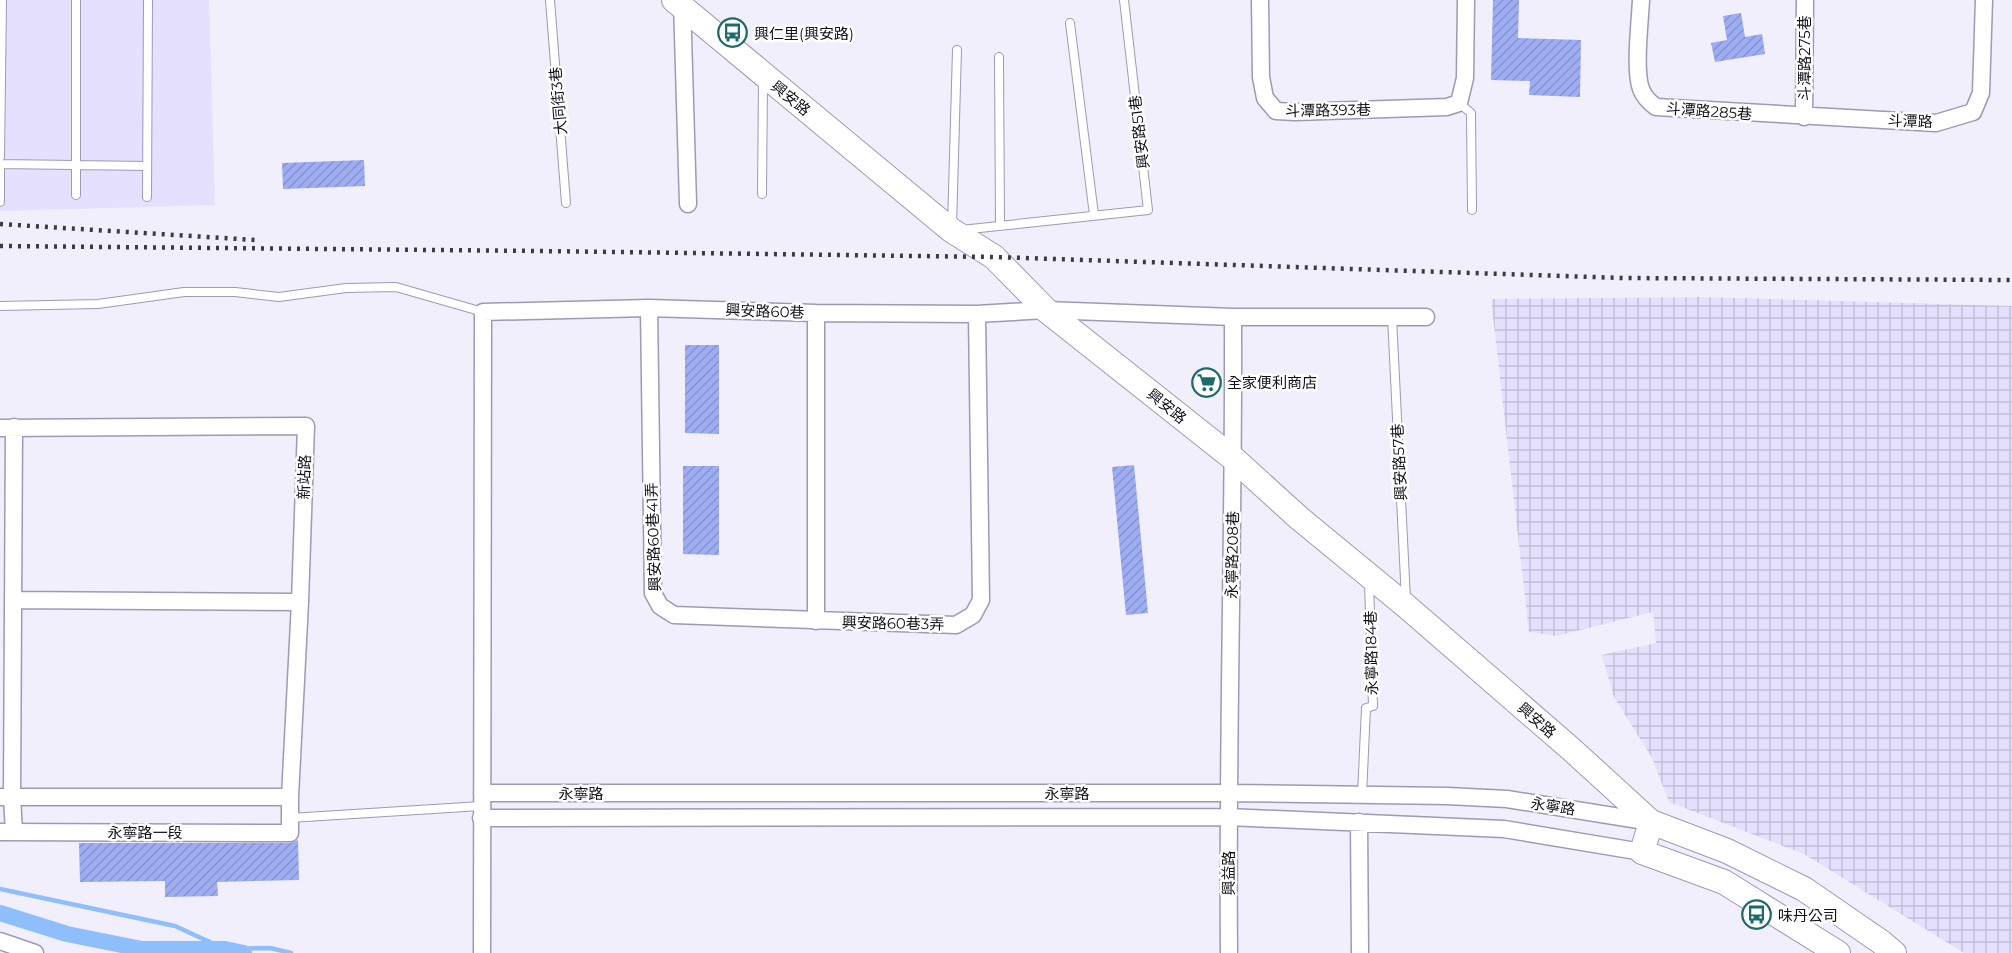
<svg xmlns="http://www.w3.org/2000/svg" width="2012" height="953" font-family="Montserrat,'Noto Sans TC',sans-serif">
<defs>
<pattern id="industrial-grid" width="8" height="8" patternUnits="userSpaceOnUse" patternTransform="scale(1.5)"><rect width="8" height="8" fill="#e5e0fd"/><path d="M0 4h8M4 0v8" fill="none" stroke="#c3bfd8"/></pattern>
<pattern id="building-hatch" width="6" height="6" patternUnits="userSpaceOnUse" patternTransform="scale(1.5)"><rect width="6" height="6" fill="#9eacf2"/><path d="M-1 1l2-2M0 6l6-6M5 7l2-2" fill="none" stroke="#8793cf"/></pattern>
</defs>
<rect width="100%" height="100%" fill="#f1effb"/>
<!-- built -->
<path fill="#e5e0fd" d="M0,0h209l6,205 -215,6z"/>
<!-- industrial -->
<path fill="url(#industrial-grid)" d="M1699,297l313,9v647h-48l-160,-99 -135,-52 -17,-44 -38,-61 -12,-42 54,-12 -3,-31 -97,24 -27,-4 -38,-333z"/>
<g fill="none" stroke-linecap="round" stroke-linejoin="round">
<!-- stream -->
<path stroke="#8ebefb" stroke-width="4.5" d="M0,889l175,37 50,23 45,-1 21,5"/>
<!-- canal -->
<path stroke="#8ebefb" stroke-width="16" d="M0,913l67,21 75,15h83l19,4"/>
</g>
<!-- building -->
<path fill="url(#building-hatch)" d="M1493,0h26l-1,38 63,2 -1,57 -51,-2 1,-14 -39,-1z
M1741,13l4,24 17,-3 3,20 -50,8 -4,-19 16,-3 -4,-24z
M364,160l1,26 -82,3 -1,-26z
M685,345h34v89l-34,-1z
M1134,465l14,148 -22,2 -14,-148z
M683,466h36v89l-36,-1z
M298,840l1,40 -82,2 1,14 -53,1v-16l-85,1 -1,-39h211z"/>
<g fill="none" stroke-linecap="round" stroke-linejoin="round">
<defs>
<path id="lane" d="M550,0l16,203
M1070,23l24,192
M999,57l1,169
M1459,103l12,10 1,97
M0,157l2,-157
M0,164l147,2
M0,170v32
M762,194l1,-115
M76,195v-195
M147,197l1,-197
M952,226l5,-176
M961,230l187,-20 -24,-210
M0,306l98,-2 86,-12h51l44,5 67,-9 50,-1 87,25
M1392,317l14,283
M1362,795l4,-87 7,-2 -4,-123
M290,818l191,-12"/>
<path id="street" d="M1260,0l1,77 4,21 11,13 19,1 152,-5 12,-4 6,-25 1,-78
M1641,0c-1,22 -7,70 0,89 3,8 8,13 15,18l280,16 37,-11 8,-19 3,-93
M682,1l6,203
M1804,117l1,-117
M649,308l4,285 7,13 14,9 282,10 17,-10 8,-15 -4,-286
M14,427l-2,370 2,35
M0,428l306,-2 -6,176 -10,195v36l-290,-1
M14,600l286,2
M816,621v-308
M482,793h746l219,3 60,3 144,23
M0,797h290
M481,818l747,-1 276,12 138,23
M1359,822l1,131
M0,941l35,12
M482,953l1,-641 166,-4 167,5 161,1 69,-4 187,7h193
M1229,953c-2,-212 5,-424 4,-636"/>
<path id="secondary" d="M674,0l277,230 43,27 52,53 188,149 65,59 107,88 165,143 80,73 76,29 77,38 77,53 13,11
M1651,822l-9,30 82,30 114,71"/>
</defs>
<!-- lane casing -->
<use href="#lane" stroke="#9f99b5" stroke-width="10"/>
<!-- street casing -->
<use href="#street" stroke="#9f99b5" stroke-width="19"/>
<!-- secondary casing -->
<use href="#secondary" stroke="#9f99b5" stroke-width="26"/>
<!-- lane -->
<use href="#lane" stroke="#fff" stroke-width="8"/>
<!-- street -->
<use href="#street" stroke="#fff" stroke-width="16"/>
<!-- secondary -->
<use href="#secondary" stroke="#fff" stroke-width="24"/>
<!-- rail -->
<path stroke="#3c3a45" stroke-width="4.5" stroke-dasharray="3 6" stroke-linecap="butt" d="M0,224l255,16
M0,246l539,5 455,6 629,21 389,2"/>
</g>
<!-- icons -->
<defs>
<symbol id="bus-ring" viewBox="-11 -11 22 22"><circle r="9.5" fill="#fff" stroke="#1d6a6b" stroke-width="1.5"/><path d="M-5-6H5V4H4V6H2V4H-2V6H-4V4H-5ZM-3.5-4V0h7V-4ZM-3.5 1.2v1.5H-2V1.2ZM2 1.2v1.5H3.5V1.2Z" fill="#1d6a6b"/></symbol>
<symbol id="supermarket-ring" viewBox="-11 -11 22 22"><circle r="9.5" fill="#fff" stroke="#1d6a6b" stroke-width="1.5"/><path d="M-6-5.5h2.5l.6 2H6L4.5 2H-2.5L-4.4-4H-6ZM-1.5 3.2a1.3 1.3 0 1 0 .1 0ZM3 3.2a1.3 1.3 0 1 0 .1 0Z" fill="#1d6a6b"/></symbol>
</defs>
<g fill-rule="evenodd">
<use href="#bus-ring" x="716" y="16" width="33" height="33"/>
<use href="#supermarket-ring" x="1190" y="366" width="33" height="33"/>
<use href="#bus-ring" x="1740" y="898" width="33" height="33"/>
</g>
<g text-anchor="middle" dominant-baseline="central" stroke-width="5" stroke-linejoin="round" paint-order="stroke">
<!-- poi labels -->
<g font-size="15" fill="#12101a" stroke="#fff" text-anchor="start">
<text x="754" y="33">興仁里(興安路)</text>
<text x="1227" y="382">全家便利商店</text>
<text x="1778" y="915">味丹公司</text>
</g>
<!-- street labels -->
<g font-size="15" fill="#12101a" stroke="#fff">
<text transform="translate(1804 58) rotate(-90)">斗潭路275巷</text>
<text transform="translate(791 98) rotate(39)">興安路</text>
<text transform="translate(558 101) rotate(-95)">大同街3巷</text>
<text transform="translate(1328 110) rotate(-1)">斗潭路393巷</text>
<text transform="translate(1709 111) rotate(4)">斗潭路285巷</text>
<text transform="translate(1910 121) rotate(1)">斗潭路</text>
<text transform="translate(1139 132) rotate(-97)">興安路51巷</text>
<text transform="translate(765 311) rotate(2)">興安路60巷</text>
<text transform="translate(1167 406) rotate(39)">興安路</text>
<text transform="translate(1399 462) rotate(-93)">興安路57巷</text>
<text transform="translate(304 477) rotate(-88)">新站路</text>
<text transform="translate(653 537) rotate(-92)">興安路60巷41弄</text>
<text transform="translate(1232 555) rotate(-89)">永寧路208巷</text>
<text transform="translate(893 623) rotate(1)">興安路60巷3弄</text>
<text transform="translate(1371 653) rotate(-91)">永寧路184巷</text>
<text transform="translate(1537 720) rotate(41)">興安路</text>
<text x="581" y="793">永寧路</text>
<text x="1067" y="793">永寧路</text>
<text transform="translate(1553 806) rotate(9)">永寧路</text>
<text x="145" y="832">永寧路一段</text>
<text transform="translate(1228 873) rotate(-90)">興益路</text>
</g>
</g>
</svg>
